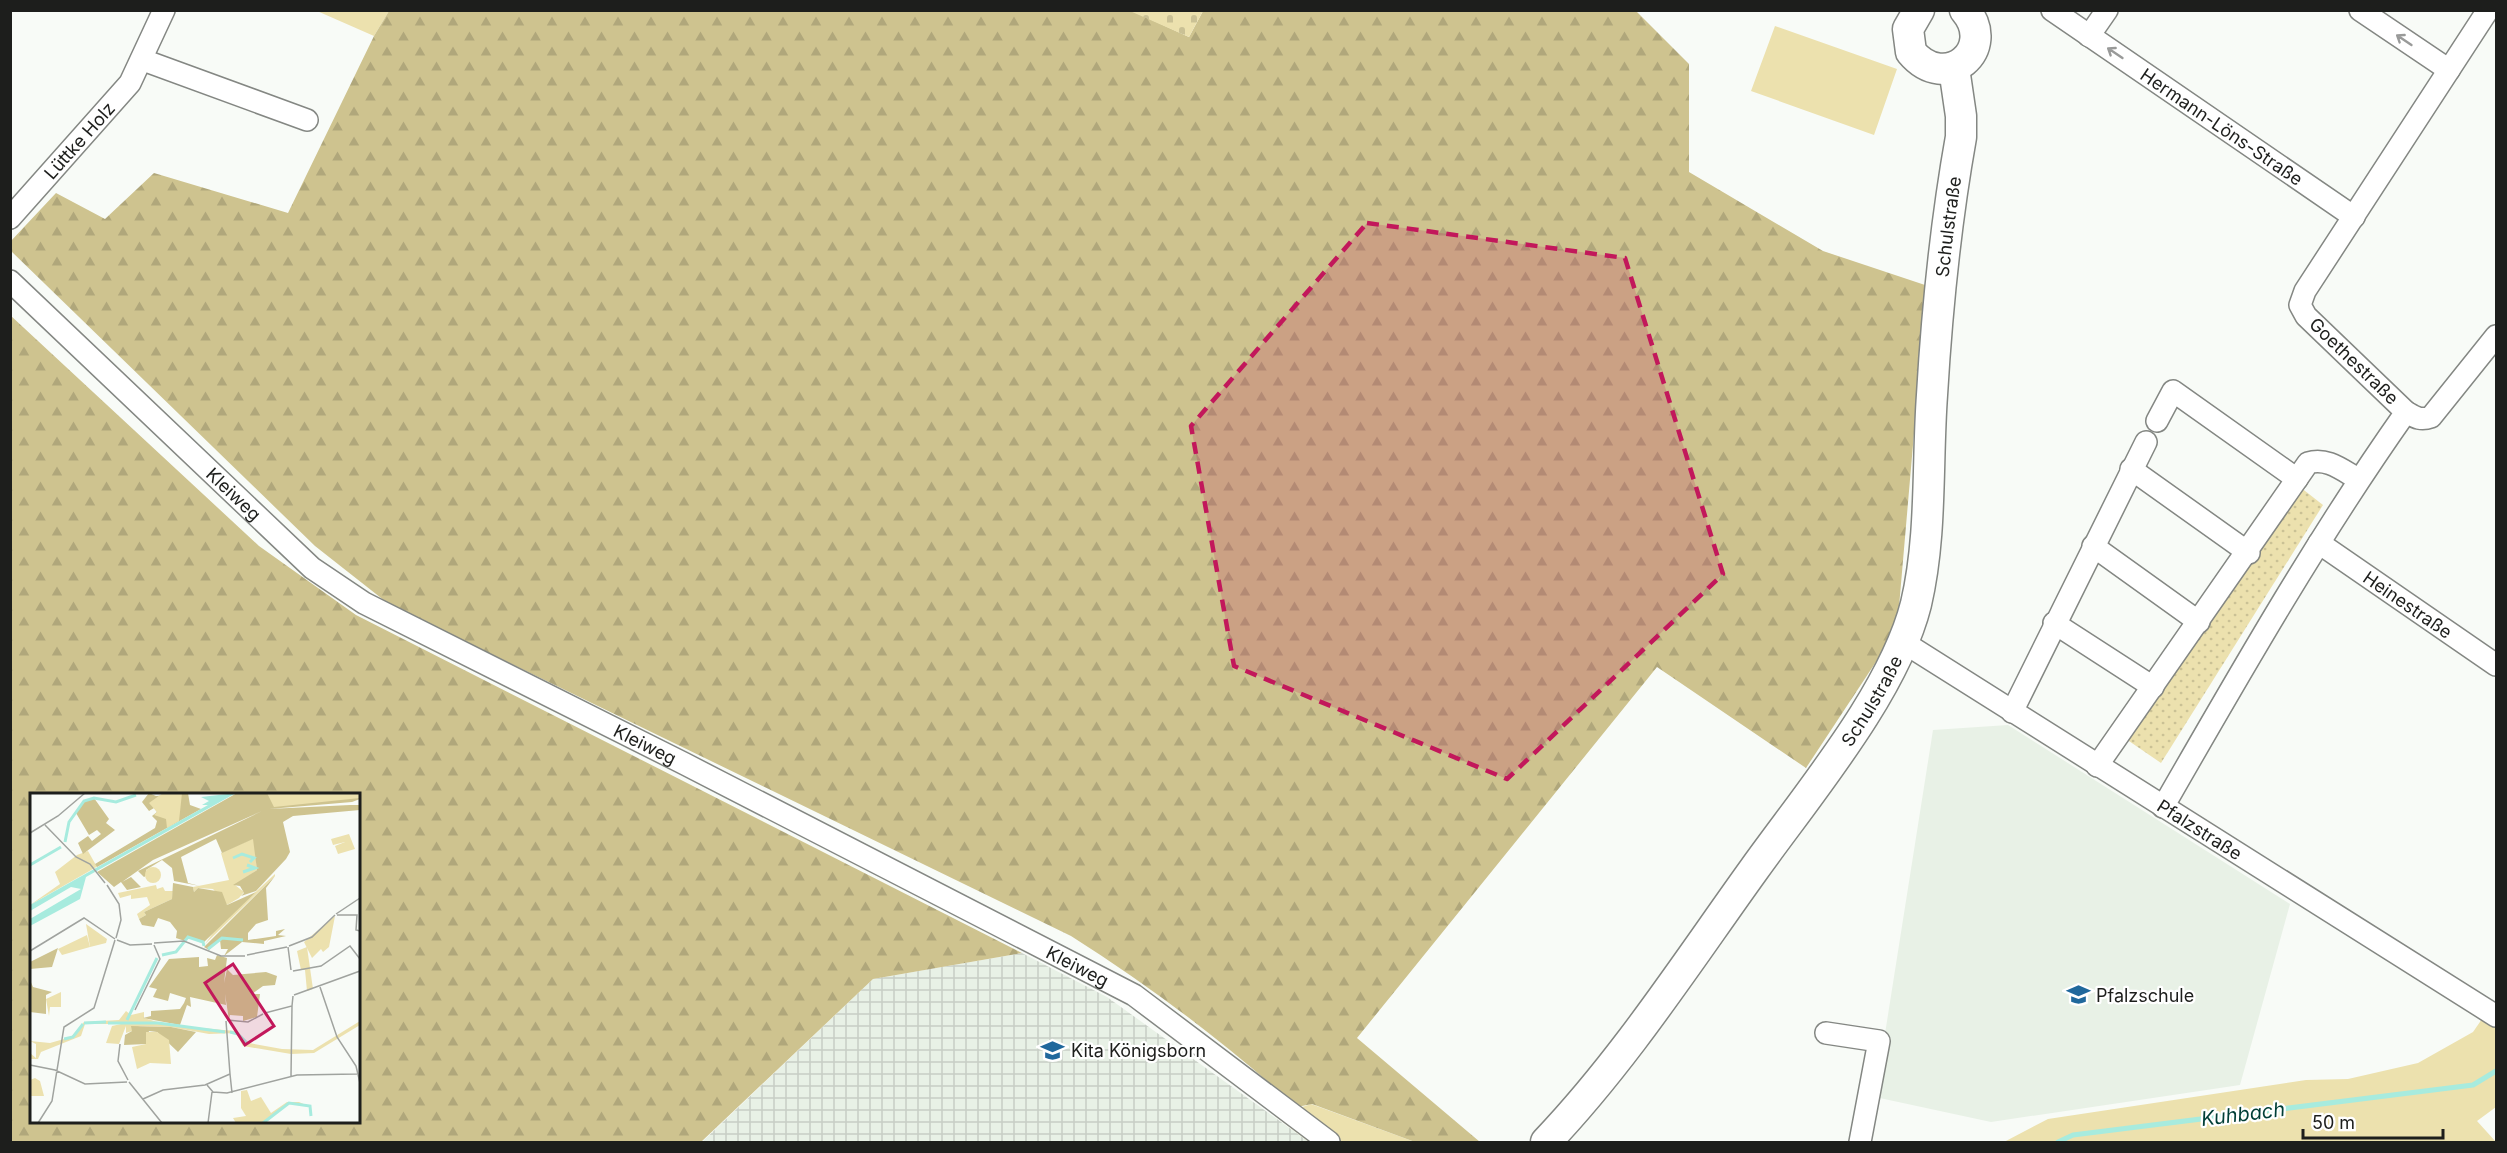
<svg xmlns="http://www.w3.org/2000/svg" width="2507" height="1153" font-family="Inter,sans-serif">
<defs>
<pattern id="industrial-grid" width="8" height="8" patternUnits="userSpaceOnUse" patternTransform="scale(1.5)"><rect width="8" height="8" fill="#e8f1e6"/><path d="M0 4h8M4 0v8" fill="none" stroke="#c7cec5"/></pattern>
<pattern id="forest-firs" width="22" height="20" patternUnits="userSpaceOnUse" patternTransform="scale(1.5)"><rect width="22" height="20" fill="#cec38f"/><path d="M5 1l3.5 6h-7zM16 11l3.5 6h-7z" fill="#b0a77b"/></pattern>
<pattern id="cemetery-stones" width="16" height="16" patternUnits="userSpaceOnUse" patternTransform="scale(1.5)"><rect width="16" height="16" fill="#ece1ae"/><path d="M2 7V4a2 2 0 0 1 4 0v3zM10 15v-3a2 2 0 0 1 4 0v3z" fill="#cac195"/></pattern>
<pattern id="park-dots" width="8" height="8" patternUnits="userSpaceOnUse" patternTransform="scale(1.5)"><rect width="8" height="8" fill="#ece1ae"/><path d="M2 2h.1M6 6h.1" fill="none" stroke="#cac195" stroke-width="1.8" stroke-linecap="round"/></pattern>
</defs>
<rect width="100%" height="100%" fill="#f8fbf7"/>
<!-- built -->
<path fill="#e8f1e6" d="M2008,725l282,179 -50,181 -249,37 -116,-25 58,-367z"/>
<!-- industrial -->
<path fill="url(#industrial-grid)" d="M1022,953l85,44 202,145h-607l171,-163z"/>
<!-- grass -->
<path fill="#ece1ae" d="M357,10l32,1 -15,25 -57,-25z
M1775,26l122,43 -23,66 -123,-44z
M2496,1011v96l-19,14 19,21h-492l44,-23 258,-39 42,-1 70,-16 55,-31 9,-13z
M1311,1104l104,38h-106l-34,-26z"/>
<!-- forest -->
<path fill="url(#forest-firs)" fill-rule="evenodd" d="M1130,10l59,27 14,-26h433l53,53v108l134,79 108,36 -13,100 -21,243 -91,138 -149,-101 -300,371 123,104h-65l-103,-38 -15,3c-72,-64 -145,-120 -226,-171l-681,-331 -75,-59 -304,-295 -1,-9 46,-49 49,26 49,-46 134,40 86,-177 15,-25z
M10,315l249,231 97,69 666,338 -149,26 -172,163h-690zM32,794h326v328h-326z"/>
<!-- cemetery -->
<path fill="url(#cemetery-stones)" d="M1130,11l73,-1v1l-14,26z"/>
<!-- park -->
<path fill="url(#park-dots)" d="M2300,487l23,18 -162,258 -35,-24z"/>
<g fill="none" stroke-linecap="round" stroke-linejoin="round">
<!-- stream -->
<path stroke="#a7ebde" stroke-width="5" d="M2058,1142l15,-7 400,-50 23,-14"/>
<defs>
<g id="minor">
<path id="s1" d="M2052,10l302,207"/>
<path d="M2360,10l89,60"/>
<path d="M2089,36l18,-26"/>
<path d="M143,60l164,60"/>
<path id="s2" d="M10,218l120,-135 34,-73"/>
<path id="s3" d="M10,281l302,287 52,35 321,161 449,231 195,147"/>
<path d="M2406,412c9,5 14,9 25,5l65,-81"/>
<path d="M2157,421l16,-30 124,88"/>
<path d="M2131,469l118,84"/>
<path id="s4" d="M2319,543l177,122"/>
<path d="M2093,546l106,76"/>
<path d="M2054,623l99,64"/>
<path id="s5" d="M1903,642l593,374"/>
<path d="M2012,712l134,-270"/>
<path d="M2097,766l211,-303c19,-6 34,7 50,16"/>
<path d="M2163,807c77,-134 154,-269 243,-395l-100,-96 -6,-11 5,-14 183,-281"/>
<path d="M1826,1033l53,8 -19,101"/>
</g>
<g id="secondary">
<path d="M1919,10l-11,19 3,23c35,42 87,-3 54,-42"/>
<path id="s6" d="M1546,1142c79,-83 142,-181 209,-274 53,-74 139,-176 161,-264 16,-68 11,-140 16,-209 5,-85 14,-174 29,-258v-21l-7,-48"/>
</g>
</defs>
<!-- minor casing -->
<use href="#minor" stroke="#848783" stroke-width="24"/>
<!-- secondary casing -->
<use href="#secondary" stroke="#848783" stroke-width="33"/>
<!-- minor -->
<use href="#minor" stroke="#fff" stroke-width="21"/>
<!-- secondary -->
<use href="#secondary" stroke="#fff" stroke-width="30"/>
</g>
<!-- one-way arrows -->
<defs><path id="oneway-shaft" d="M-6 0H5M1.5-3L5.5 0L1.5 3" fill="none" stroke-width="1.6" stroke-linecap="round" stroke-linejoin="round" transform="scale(1.5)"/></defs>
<g stroke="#999a99">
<use href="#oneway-shaft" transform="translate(2404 40) rotate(-146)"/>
<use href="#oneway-shaft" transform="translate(2115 53) rotate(-146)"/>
</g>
<!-- marked area -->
<path fill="#c2185b" fill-opacity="0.2" stroke="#c2185b" stroke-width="4.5" stroke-dasharray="12 8" stroke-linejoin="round" d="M1367,223l258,35 98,316 -216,205 -273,-113 -43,-240z"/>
<!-- icons -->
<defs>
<symbol id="school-bare" viewBox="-9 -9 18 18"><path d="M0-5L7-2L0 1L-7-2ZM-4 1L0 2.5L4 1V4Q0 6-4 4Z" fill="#20689c" stroke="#fff" stroke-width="2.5" paint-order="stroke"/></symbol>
</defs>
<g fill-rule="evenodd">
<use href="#school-bare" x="2062" y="978" width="33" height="33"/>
<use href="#school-bare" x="1036" y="1034" width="33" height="33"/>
</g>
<g text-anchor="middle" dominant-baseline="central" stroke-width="4.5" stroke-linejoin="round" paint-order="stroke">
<!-- street labels -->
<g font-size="18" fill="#1d1e1c" stroke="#fff">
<text stroke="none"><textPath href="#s1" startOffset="206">Hermann-Löns-Straße</textPath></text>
<text stroke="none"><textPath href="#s2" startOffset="104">Lüttke Holz</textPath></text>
<text stroke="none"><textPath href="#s6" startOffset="1035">Schulstraße</textPath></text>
<text transform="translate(2354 361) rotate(44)">Goethestraße</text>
<text stroke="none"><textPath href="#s3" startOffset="309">Kleiweg</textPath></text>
<text stroke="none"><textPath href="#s4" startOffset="108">Heinestraße</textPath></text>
<text stroke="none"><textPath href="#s6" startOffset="549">Schulstraße</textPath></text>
<text stroke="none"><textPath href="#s3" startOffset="794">Kleiweg</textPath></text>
<text stroke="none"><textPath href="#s5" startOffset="351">Pfalzstraße</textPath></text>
<text stroke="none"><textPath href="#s3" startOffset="1280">Kleiweg</textPath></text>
</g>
<!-- poi labels -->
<g font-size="18" fill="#1d1e1c" stroke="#fff" text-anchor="start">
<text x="2096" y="995">Pfalzschule</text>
<text x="1071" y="1050">Kita Königsborn</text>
</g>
<!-- water labels -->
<g font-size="20" font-style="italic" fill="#003e36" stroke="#fff">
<text transform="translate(2243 1114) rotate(-7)">Kuhbach</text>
</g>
</g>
<!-- overview -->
<g transform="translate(30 793)">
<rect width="330" height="330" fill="#f8fbf7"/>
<path d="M171,16l-108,60 -63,36 30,-21 -5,-12 22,-17 11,-4 9,16zM319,41l6,15 -17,5 -3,-8 10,-4 -12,3 -2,-6zM224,45l3,32 -22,15 9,7 -5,6 -12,7 -14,-16 -15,-1 -4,4 -1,-5 36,-7 -8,-27zM245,81v2l-70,68 11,-15zM126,92l1,4 6,-2 2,4h8l-1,8 -28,13 2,3 -7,4 -2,-5 13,-9 -3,-8 -16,2v-4l-11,3 -2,-5zM56,131l21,15 -1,4 -16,4zM31,199v15h-11l-1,9 -3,-17zM96,218l5,4 13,-3v6l24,7 67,6 14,12 33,6 31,1 47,-29v4l-46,28 -23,1 -48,-8 -7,-13 -27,1 -38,-7 -33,-1 4,2 -5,3 -5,-4v4l-6,2v-7l-7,18 -13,-1 6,-17 9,-2h-36l-4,12 -40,16 -3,7h-8v-6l6,5v-14l-6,-3 20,2 21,-6 13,-15 35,-2zM5,285l5,3 4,15h-14v-16zM217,297l4,11 10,-4 10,16 16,-11h12l11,5 -21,-4 -24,20h-29l-3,-5 13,-2 -5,-8v-17z" fill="#ece1ae"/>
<path d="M119,0l7,3 32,-3 2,12 11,4 -104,58 -2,-3 60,-36 2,-7 -5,-5 5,-4 -3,-4 -5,3 -7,-9zM207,0h123v6l-8,3 -83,7 81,-4h10v5l-67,6 -10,6 7,30 -4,7 -30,32 -15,5 3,-3 -4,-7 -7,-1 24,-15 -4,-31 -31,14 -6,-14 -35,18 7,26 12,3 -26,-5 -2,-13 -10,-8 -16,10 3,4 -5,3 -6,-6 124,-60 -109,49 -31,22 9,-5 10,10 -14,3 -6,-8 -7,5 -17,-15zM64,5l15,21 -3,4 9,7 -32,24 -5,-11 10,-7 4,5 9,-7 -4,-4 -8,5 -13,-22 7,-12zM245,83l-9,12 2,32 -12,4 -8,9v7l28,-4v-5l9,-2 -7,6 8,1 -22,5v3l-22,-2 -18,14 4,-7h-7l-1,-9 -11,10 -5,-3zM143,90l20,4 1,5 4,-4 24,4 5,13 29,-13 -53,51 -14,-6 -4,4 -9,-3 1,-7 -7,-9 -12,-4 -4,9 -12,-2 -3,-6 7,-4 -2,-3 28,-13zM28,155l-6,19 -22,2v-7zM187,162l10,3 -3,25 3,-14 6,6 33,-3 11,4 -2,9 -12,1 -11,8h8l-3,23 -14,4v-5l-13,-1 -1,5 -4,-26 1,11 -36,-8 1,10 -4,-2 -7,20 -37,-7 8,-2v-5l29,-2 4,-6 2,-5 -16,-5 -2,8 -15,-4 4,-8 -8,-2 20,-28 30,-2v10l9,-1 -1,-8 8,2zM0,187l3,7 19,5 -6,3v19l-16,-2zM101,233l40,1 25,5 -18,20 -21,-20 -8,-1 -3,13 -22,1 1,-10 7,-4z" fill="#cec38f"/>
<path d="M277,154l6,42 -6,2 -2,-21h-4l-4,-19zM116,239h11l12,8 2,24 -21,-1 -13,6 -5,-22 14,-3z" fill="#ece1ae"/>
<path d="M133,0h19l-3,28 -12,7 -1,-9 -12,-4 3,-3 -8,-9zM237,0h93v5l-86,9zM305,123l-6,31 -6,5 -2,-3 -9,9 -8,-16zM57,142l3,12 -28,8 -4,-6z" fill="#ece1ae"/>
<path d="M115 82a8 8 0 1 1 16 0a8 8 0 1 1-16 0Z" fill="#ece1ae"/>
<path d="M206,0l-150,84 -6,22 -50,27v-7l51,-30 -10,-2 -41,24v-6l178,-100h-6l7,-4 -8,-4z" fill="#a7ebde"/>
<path fill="none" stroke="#a7ebde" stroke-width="3" d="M35,49l4,-20 15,-21 10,-3 22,4 20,-7M203,65l9,-4 12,4 -4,4M0,72l31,-18M213,79l12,-4 -8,-3M178,156l14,-11 21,2M132,162l14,-3 12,-15 15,5 1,4M97,227l30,-62M54,230l22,-1M78,230h50l67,9M200,239l8,2 10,10M34,246l9,-2 10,-13M233,330l26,-20 21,3 1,10"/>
<path fill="none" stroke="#a0a39f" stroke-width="1.5" d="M15,32l31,32 14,7 15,19M0,40l28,-17 27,-23M77,92l12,19 2,16 -5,18M306,121l24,-16M307,122h20l-1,15 4,1M87,147l13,5 22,-1M124,150l30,-2 37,15h24M259,153l23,-9 23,-22M258,154l3,23M0,158l54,-33 31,21M217,162l40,-8M263,178l28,-5 29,-20 10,13M290,194l17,50 19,29 4,17M264,202l66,-24M105,217l25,-51 -6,-14M235,220l27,-7 1,-10M197,227l21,2 15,-8M90,251l-2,17 10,19M0,272l25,5 30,14 42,-2M200,281l2,19M261,283l1,-70M99,289l33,41M177,292l6,7 14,1 70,-18 60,-1M113,306l20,-9 42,-5 25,-11 -4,-53M8,330l14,-22 12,-74 30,-19 21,-68M178,330l4,-31"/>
<path fill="#c2185b" fill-opacity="0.15" stroke="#c2185b" stroke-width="3" d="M203,171l41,62 -29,19 -40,-62z"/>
<rect width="330" height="330" fill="none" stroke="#1d1e1c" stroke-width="3"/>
</g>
<!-- border -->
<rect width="2507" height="1153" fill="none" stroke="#1d1e1c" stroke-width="24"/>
<!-- scale -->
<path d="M2303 1129v9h140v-9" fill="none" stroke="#1d1e1c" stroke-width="3"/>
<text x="2312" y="1129" font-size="18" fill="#1d1e1c" stroke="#ffffff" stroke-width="4.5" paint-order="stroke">50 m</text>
</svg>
